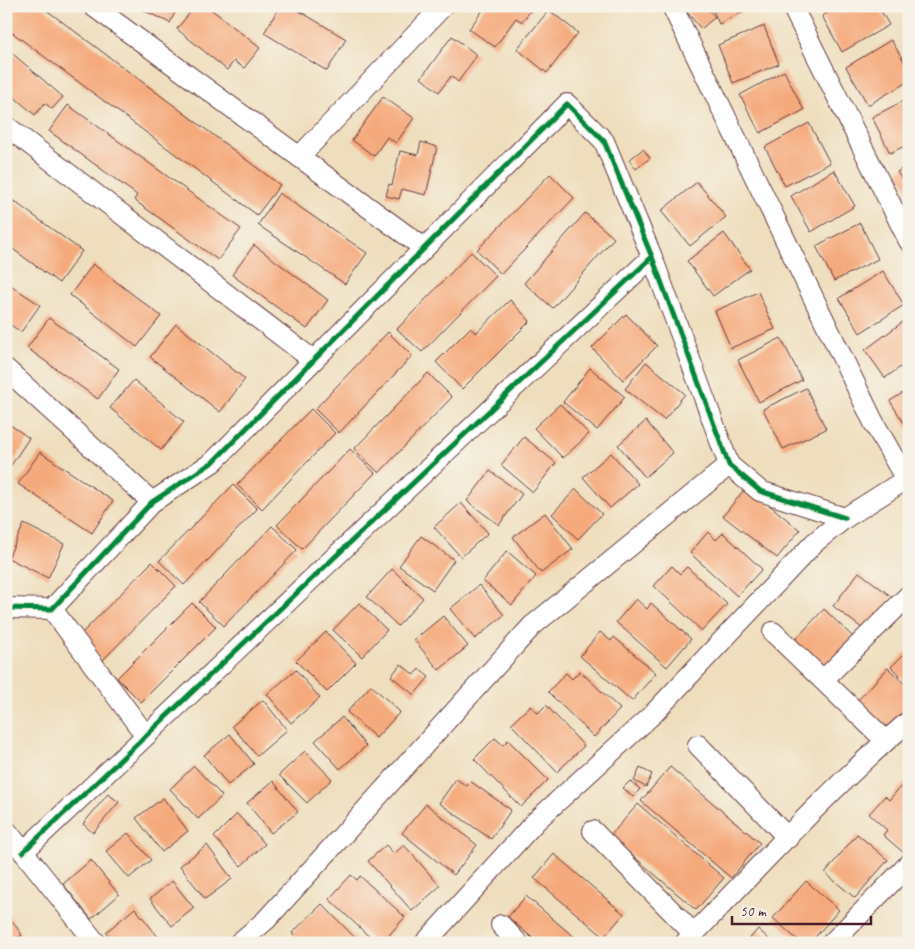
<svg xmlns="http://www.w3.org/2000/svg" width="915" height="949" font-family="Caveat,sans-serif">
<rect width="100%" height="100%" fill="#f7f3e8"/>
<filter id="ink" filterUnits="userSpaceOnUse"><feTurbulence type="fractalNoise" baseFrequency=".02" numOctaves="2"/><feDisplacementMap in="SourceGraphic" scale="10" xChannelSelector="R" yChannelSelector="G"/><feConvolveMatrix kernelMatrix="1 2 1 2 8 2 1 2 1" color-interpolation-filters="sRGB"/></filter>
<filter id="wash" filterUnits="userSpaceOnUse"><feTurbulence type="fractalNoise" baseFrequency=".0096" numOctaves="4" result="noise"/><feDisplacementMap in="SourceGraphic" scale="20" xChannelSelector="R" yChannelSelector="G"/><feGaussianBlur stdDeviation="1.12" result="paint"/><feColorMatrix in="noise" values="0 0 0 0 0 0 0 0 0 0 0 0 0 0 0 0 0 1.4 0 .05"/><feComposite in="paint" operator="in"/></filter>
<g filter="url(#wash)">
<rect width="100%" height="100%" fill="#efdebd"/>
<g id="blocks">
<!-- building -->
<path fill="#f5aa7d" d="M9,6h32l239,179 -23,30 -251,-187v-19z
M140,6h38l-8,17 -31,-15z
M195,6h12l53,42 -16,20 -10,-7 -7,9 -50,-41z
M280,6h11l55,33 -19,32 -63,-38z
M486,6h48l-12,16 -6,-4 -21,29 -26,-18z
M682,6h23l10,11 -14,12z
M711,6h42l-34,18z
M808,6h15l-13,6z
M839,6h39l11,19 -47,27 -20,-36z
M549,10l29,23 -31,40 -30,-24z
M764,26l15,38 -46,19 -15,-38z
M452,36l25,19 -19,27 -7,-6 -12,16 -18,-14z
M891,40l18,29v12l-41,24 -22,-38z
M6,48l57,49 -11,12 -7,-6 -10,12 -29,-25z
M784,71l20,39 -44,23 -20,-38z
M383,97l31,21 -18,25 -9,-6 -13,19 -22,-16z
M909,98v46l-19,9 -18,-36z
M68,105l173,124 -23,31 -84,-60 3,-5 -88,-64z
M809,123l21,40 -45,23 -20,-39z
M421,142l16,5 -11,48 -24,-6 -3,10 -13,-3 3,-12 3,1 8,-34 18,4z
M643,149l7,9 -14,11 -7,-9z
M909,164v26l-12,-18z
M834,170l21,36 -44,26 -20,-36z
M550,174l24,24 -73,76 -24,-24z
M697,182l29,35 -36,29 -29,-35z
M279,193l88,60 -22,31 -87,-59z
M11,199l71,52 -23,32 -53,-39v-38z
M585,213l29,25 -61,70 -29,-25z
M860,223l18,36 -44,22 -18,-35z
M724,233l26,36 -37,27 -26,-35z
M254,245l74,55 -21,29 -75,-54z
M471,252l25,24 -74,76 -25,-23z
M93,264l68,52 -24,31 -67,-52z
M883,271l21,34 -44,28 -21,-35z
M6,282l34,23 -19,27 -15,-10z
M758,292l17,37 -44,19 -16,-37z
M510,300l20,21 -68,68 -26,-27 34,-34 6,5z
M626,314l31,32 -34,34 -31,-32z
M49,318l70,51 -21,30 -71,-51z
M904,321l5,6v34l-24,17 -20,-28z
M176,324l69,55 -25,33 -70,-55z
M388,332l24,24 -73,77 -24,-24z
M781,338l21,42 -43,22 -21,-42z
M646,362l39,32 -21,26 -39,-31z
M590,368l35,29 -28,33 -34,-28z
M428,373l24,24 -73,76 -25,-24z
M134,380l50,42 -23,28 -51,-42z
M806,388l20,41 -43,20 -20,-40z
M909,389v42l-19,-30z
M560,404l29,30 -26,24 -29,-30z
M311,409l24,24 -73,76 -25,-24z
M646,421l27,32 -28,24 -27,-32z
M6,422l23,16 -19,29 -4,-3z
M524,437l32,26 -23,29 -32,-27z
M350,449l25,24 -73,76 -25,-24z
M40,452l73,49 -21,32 -74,-49z
M611,453l27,31 -28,24 -27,-31z
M490,471l32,23 -23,31 -32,-24z
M233,485l24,24 -73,76 -25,-24z
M576,489l26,25 -24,25 -26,-25z
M744,490l14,6 42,34 -23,28 -54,-42z
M461,503l27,30 -27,24 -27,-30z
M545,513l28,36 -32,24 -28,-36z
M24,524l40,20 -16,34 -40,-20z
M272,526l25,24 -73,76 -25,-24z
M708,532l8,8 7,-7 39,36 -25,27 -47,-43z
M421,536l33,24 -21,30 -34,-24z
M507,551l29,25 -24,29 -29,-24z
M152,562l24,24 -74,75 -24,-24z
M672,566l8,8 7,-7 40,37 -25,27 -48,-45z
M392,569l31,29 -25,28 -31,-29z
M859,572l33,25 -25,35 -34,-26z
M479,585l25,30 -29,24 -25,-30z
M636,599l11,10 4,-6 40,36 -24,28 -51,-45z
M192,603l24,24 -75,75 -24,-24z
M359,603l28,27 -25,27 -29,-27z
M824,609l31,30 -30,33 -32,-30z
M443,616l25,30 -29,24 -25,-30z
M326,632l30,31 -29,29 -31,-31z
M600,632l11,9 3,-4 42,36 -24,28 -52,-45z
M909,649v36l-18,-18z
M401,664l13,11 5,-6 10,8 -15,18 -23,-19z
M888,668l21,20v20l-23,23 -30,-29z
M296,670l24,28 -29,25 -24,-29z
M580,671l40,38 -26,28 -46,-45 18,-19 6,6z
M371,685l29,27 -24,26 -29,-26z
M263,700l24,30 -30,26 -25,-30z
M546,705l38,41 -27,26 -46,-48 19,-18 8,7z
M342,717l24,29 -26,23 -25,-28z
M230,734l24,30 -26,21 -24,-30z
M495,738l8,7 5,-5 40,40 -27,27 -47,-48z
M305,751l27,28 -25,24 -28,-28z
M194,766l28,30 -24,23 -28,-30z
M670,767l90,76 -29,35 -90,-77z
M640,768l12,6 -6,13 -12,-6z
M909,777v71l-5,5 -21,-18 4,-5 -18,-16 16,-18 4,4z
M456,779l11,7 3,-5 41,29 -20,29 -52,-36z
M273,781l25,31 -27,21 -24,-30z
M630,781l10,8 -7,8 -10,-9z
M108,794l11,8 -26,31 -10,-9z
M163,798l25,33 -26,21 -26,-34z
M426,804l51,41 -23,30 -52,-42z
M638,804l86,74 -28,32 -86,-74z
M237,814l28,30 -24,22 -27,-29z
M128,833l23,27 -22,18 -23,-27z
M857,834l31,26 -33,38 -30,-25z
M207,845l25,34 -27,20 -25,-33z
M386,845l8,9 10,-9 36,41 -28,25 -44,-50z
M554,854l70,60 -20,23 -70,-59z
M91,860l28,35 -28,24 -28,-35z
M351,875l6,5 3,-4 45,41 -23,26h-6l-47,-44z
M172,881l22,27 -22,18 -22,-27z
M806,881l33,29 -29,33h-9l-28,-25z
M526,896l55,47h-43l-30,-26z
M322,904l38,39h-59l-9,-10z
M135,908l28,35h-48l-9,-11z
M6,912l16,23 -11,8h-5z
M758,929l15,14h-27z"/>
</g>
</g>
<g filter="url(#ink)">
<use href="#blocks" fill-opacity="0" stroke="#633c41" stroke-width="1"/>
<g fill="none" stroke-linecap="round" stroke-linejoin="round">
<defs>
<path id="street" d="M93,6l331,242
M672,6l202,417 35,62
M792,6l117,235
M6,126l307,234
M299,157l144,-151
M6,369l146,133
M6,608l46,1 100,-107 61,-40 354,-358 37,37 48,116 77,208 31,26 85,27
M52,609l94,127
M773,632l113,109
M823,680l86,-85
M698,745l90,93
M6,830l90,113
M593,831l101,103
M23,852l629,-595
M501,925l17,18
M239,943l27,-23 266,-294 197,-161
M425,943l110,-121 119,-109 160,-170 31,-25 60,-38
M685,943c73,-75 144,-154 224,-222
M832,943l77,-79"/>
</defs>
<!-- street casing -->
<use href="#street" stroke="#633c41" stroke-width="22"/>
<!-- street -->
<use href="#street" stroke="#fff" stroke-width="20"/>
<defs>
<path id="cycleway" d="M6,608l46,1 100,-107 61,-40 354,-358 37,37 48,116 77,208 31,26 85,27
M23,852l629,-595"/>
</defs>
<!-- cycleway casing -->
<use href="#cycleway" stroke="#f7f3e8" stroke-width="8"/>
<!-- cycleway -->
<use href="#cycleway" stroke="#00873e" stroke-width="5"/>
</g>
</g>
<!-- margin -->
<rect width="915" height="949" fill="none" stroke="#f7f3e8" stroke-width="25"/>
<!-- scale -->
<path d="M732 916v8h139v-8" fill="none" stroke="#4a1f2b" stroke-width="2.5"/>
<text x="740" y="916" font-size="15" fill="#4a1f2b" stroke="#f7f3e8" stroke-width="4" paint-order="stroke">50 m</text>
</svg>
